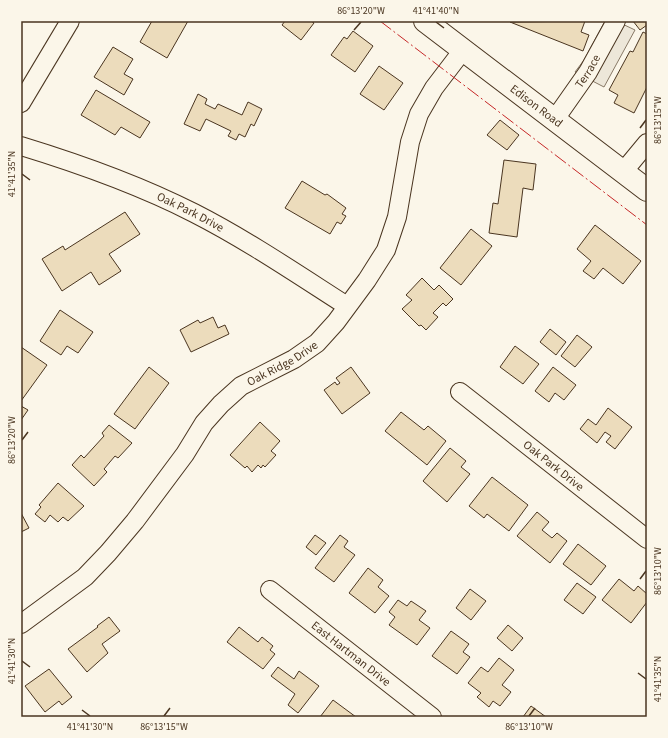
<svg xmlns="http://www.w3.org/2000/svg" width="668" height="738" font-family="'Source Sans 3',sans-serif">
<rect width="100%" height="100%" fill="#fbf6e9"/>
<!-- parking -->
<path fill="#ede7d9" stroke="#887966" d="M605,21h11l19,9 -31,57 -29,-15 9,-12z"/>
<!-- building -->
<path fill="#ecdcbc" stroke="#4a3520" d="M152,21h36l-21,37 -27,-16z
M285,21h26l3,2 -13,17 -19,-15z
M585,21l-4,11 8,3 -6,16 -73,-29z
M633,21h14v4l-7,5z
M353,31l20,15 -18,26 -24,-17 13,-18 3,2z
M643,32l4,2v53l-13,26 -20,-10 4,-8 -9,-5 21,-39 3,1z
M113,47l20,12 -9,15 9,5 -9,16 -30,-18z
M379,66l24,17 -19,27 -24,-16z
M96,90l54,32 -10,16 -19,-11 -6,8 -34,-20z
M198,94l9,5 -2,5 10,5 3,-5 24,11 6,-13 14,7 -8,17 -3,-2 -6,13 -6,-3 -3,6 -8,-4 3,-5 -25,-12 -6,12 -16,-7z
M500,120l19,15 -12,15 -20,-15z
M504,160l32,4 -3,26 -10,-2 -6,49 -28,-4 4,-30 5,1z
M302,181l23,14 2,-1 19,14 -4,6 4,2 -5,8 -4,-2 -7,12 -45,-26z
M125,212l15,22 -31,20 12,17 -22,14 -8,-13 -29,19 -20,-32 21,-13 2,4z
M595,225l46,36 -18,23 -20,-16 -9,11 -11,-8 8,-10 -14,-12z
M471,229l21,17 -31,39 -21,-17z
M422,278l12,12 5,-5 14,14 -7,7 -3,-3 -10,10 5,4 -12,13 -5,-5 -2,1 -17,-17 10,-9 -6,-5z
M60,310l33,22 -15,21 -11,-7 -6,9 -21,-14z
M213,317l5,11 7,-3 4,9 -38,18 -11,-22 18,-10 2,3z
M550,329l16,13 -10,13 -16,-13z
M577,335l15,12 -17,20 -14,-11z
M515,346l24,18 -16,20 -23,-17z
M21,347l26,18 -26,36z
M149,367l20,16 -34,46 -21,-15z
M351,367l19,26 -28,21 -18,-24 11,-8 2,3 3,-2 -4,-5z
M553,367l23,18 -12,15 -9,-7 -6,9 -14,-11z
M21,406l7,4 -7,10z
M608,408l24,19 -17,22 -9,-7 5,-6 -6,-4 -8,11 -17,-14 8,-10 8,6z
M401,412l23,18 4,-4 18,15 -19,24 -42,-34z
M260,422l20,19 -9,10 5,4 -11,12 -2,-2 -2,3 -3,-3 -6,7 -5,-6 -2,2 -15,-13z
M109,425l23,18 -14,15 -3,-2 -11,13 3,3 -13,14 -22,-21 9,-10 3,3 20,-22 -2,-3z
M450,448l16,13 -5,6 9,7 -23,28 -24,-21z
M492,477l36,28 -19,26 -22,-17 -3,4 -15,-12z
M58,483l26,23 -16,15 -5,-4 -5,5 -8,-7 -5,7 -10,-8 6,-7 -2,-2z
M537,512l12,10 -7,8 10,8 5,-5 10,8 -17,22 -33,-27z
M21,513l8,15 -8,4z
M315,535l11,8 -10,12 -10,-8z
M340,535l8,6 -4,6 11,8 -21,27 -19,-14z
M578,544l28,22 -15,19 -28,-21z
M368,568l15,12 -5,7 11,9 -14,17 -26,-20z
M619,579l15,12 4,-5 9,8v8l-16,21 -29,-23z
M577,583l19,14 -13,17 -19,-14z
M470,589l16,12 -15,19 -15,-12z
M398,600l9,6 4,-5 15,10 -7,9 11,8 -13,17 -28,-20 6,-8 -6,-5z
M109,617l11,14 -18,13 6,9 -21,19 -19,-23 30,-22 -1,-1z
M508,625l15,13 -11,13 -15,-13z
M239,627l19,15 4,-5 11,9 -3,4 5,4 -12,15 -36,-27z
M451,631l18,13 -6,8 7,5 -13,17 -25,-18z
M499,658l15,12 -12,15 9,7 -11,14 -7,-5 -4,6 -12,-10 4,-4 -13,-10 13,-16 7,5z
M278,667l16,12 5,-8 20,15 -21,27 -10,-8 7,-11 -24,-18z
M49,669l23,28 -10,8 -3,-4 -14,11 -20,-26z
M333,700l23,17h-36z
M531,706l15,11h-23z"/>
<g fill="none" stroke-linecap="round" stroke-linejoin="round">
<defs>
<g id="minor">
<path d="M21,103l49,-82"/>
<path id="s1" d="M555,119l33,-47 28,-51"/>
<path id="s2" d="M21,146c59,18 118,39 173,67 53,27 103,61 153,93"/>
<path d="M623,172l24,-29"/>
<path id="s3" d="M460,392l187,147"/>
<path id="s4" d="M270,590l162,127"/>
<path id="s5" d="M21,624l64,-47 23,-24 27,-32 50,-67 19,-31 17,-19 20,-18 53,-27 23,-16 19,-21 31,-42 19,-30 11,-33 13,-75 9,-28 15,-26 29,-38"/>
</g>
<g id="major">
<path id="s6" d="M425,21l222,169"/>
</g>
</defs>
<!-- minor casing -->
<use href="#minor" stroke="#4a3520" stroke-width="20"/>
<!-- major casing -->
<use href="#major" stroke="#4a3520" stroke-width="24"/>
<!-- minor -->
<use href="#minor" stroke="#fbf6e9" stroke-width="18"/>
<!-- major -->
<use href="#major" stroke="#fbf6e9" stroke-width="22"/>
<!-- power -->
<path stroke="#c62828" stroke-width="1" stroke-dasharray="14 3 2 3" stroke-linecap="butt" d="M380,21l267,204"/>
</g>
<!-- ticks -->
<path fill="none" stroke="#4a3520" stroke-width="1.5" d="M436,22l8,6M354,30l7,-8M640,128l6,-8M22,174l8,6M22,440l6,-8M640,579l6,-8M22,661l8,6M638,673l8,6M82,710l8,6M164,716l6,-8M529,716l6,-8"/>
<g text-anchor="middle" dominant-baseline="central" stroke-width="3" stroke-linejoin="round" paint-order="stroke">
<!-- street labels -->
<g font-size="12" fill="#4a3520" stroke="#fbf6e9">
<text stroke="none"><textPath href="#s1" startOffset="58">Terrace</textPath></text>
<text stroke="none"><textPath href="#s6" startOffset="140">Edison Road</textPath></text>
<text stroke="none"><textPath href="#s2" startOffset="182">Oak Park Drive</textPath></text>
<text stroke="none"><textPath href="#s5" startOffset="374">Oak Ridge Drive</textPath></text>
<text stroke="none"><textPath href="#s3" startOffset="119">Oak Park Drive</textPath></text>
<text stroke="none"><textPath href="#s4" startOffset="103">East Hartman Drive</textPath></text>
</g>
</g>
<!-- border -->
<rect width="668" height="738" fill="none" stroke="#fbf6e9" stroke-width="44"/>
<rect x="22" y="22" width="624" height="694" fill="none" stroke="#4a3520" stroke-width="1.5"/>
<g font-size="10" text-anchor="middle" fill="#4a3520">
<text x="361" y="14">86°13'20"W</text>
<text x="436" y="14">41°41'40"N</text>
<text transform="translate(657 120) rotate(-90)" y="4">86°13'15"W</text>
<text transform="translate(11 174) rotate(-90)" y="4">41°41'35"N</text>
<text transform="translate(11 440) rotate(-90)" y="4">86°13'20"W</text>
<text transform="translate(657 571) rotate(-90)" y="4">86°13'10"W</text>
<text transform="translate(11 661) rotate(-90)" y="4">41°41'30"N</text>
<text transform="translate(657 679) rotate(-90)" y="4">41°41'35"N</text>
<text x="90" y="730">41°41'30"N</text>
<text x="164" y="730">86°13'15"W</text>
<text x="529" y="730">86°13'10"W</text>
</g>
</svg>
